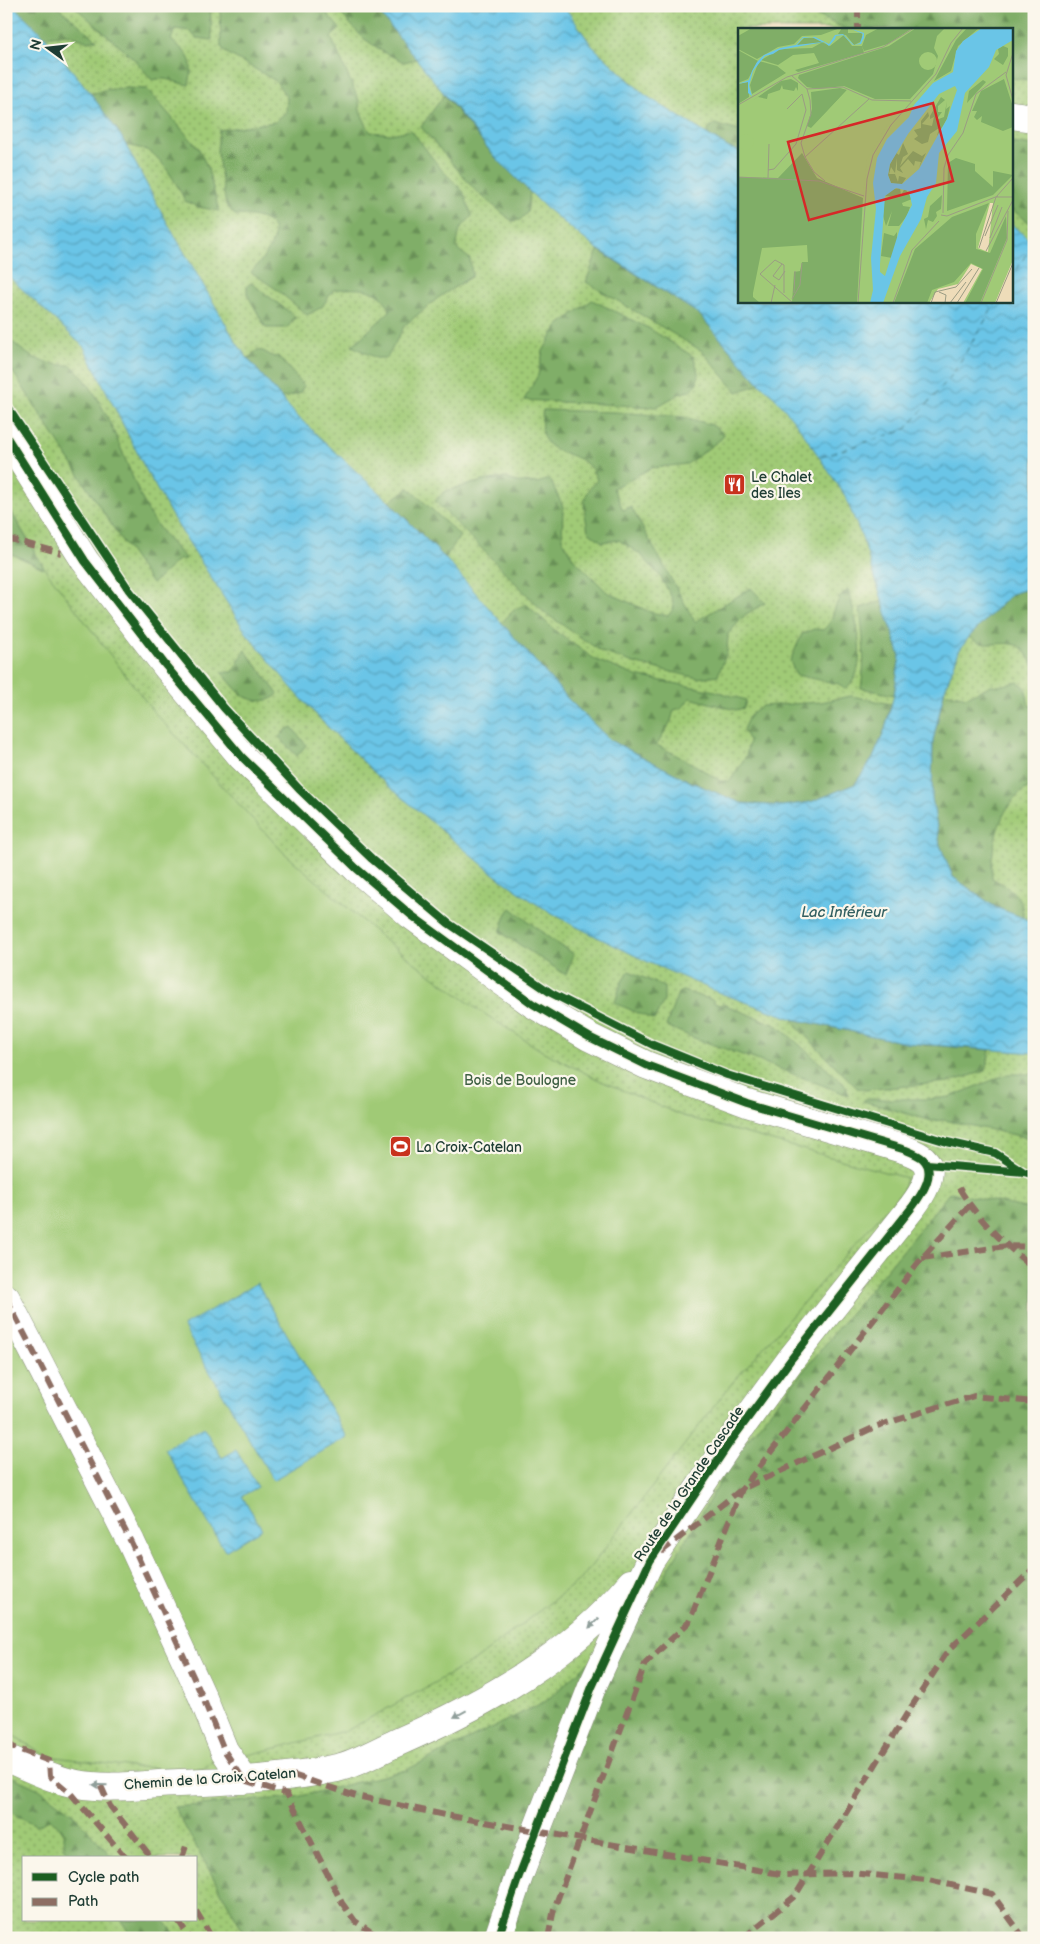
<svg xmlns="http://www.w3.org/2000/svg" width="1040" height="1944" font-family="'Balsamiq Sans',sans-serif">
<defs>
<pattern id="grass-dots" width="8" height="8" patternUnits="userSpaceOnUse" patternTransform="scale(1.25)"><rect width="8" height="8" fill="#a0ca76"/><path d="M2 2h.1M6 6h.1" fill="none" stroke="#82a562" stroke-width="1.8" stroke-linecap="round"/></pattern>
<pattern id="forest-firs" width="22" height="20" patternUnits="userSpaceOnUse" patternTransform="scale(1.25)"><rect width="22" height="20" fill="#80ae67"/><path d="M5 1l3.5 6h-7zM16 11l3.5 6h-7z" fill="#688f56"/></pattern>
<pattern id="water-waves" width="16" height="10" patternUnits="userSpaceOnUse" patternTransform="scale(1.25)"><rect width="16" height="10" fill="#6ac5e7"/><path d="M0 5q4-4 8 0t8 0" fill="none" stroke="#57a1bc"/></pattern>
</defs>
<rect width="100%" height="100%" fill="#fbf7ec"/>
<filter id="ink" filterUnits="userSpaceOnUse"><feTurbulence type="fractalNoise" baseFrequency=".02" numOctaves="2"/><feDisplacementMap in="SourceGraphic" scale="10" xChannelSelector="R" yChannelSelector="G"/><feConvolveMatrix kernelMatrix="1 2 1 2 8 2 1 2 1" color-interpolation-filters="sRGB"/></filter>
<filter id="wash" filterUnits="userSpaceOnUse"><feTurbulence type="fractalNoise" baseFrequency=".0096" numOctaves="4" result="noise"/><feDisplacementMap in="SourceGraphic" scale="20" xChannelSelector="R" yChannelSelector="G"/><feGaussianBlur stdDeviation="1.12" result="paint"/><feColorMatrix in="noise" values="0 0 0 0 0 0 0 0 0 0 0 0 0 0 0 0 0 1.4 0 .05"/><feComposite in="paint" operator="in"/></filter>
<g filter="url(#wash)">
<rect width="100%" height="100%" fill="#eedcb9"/>
<!-- grass -->
<path fill="url(#grass-dots)" stroke="#608455" fill-rule="evenodd" d="M6,6h1028v1932h-1028zM739,29h272v272h-272zM24,1858h172v62h-172z"/>
<!-- forest -->
<path fill="url(#forest-firs)" stroke="#50764e" d="M14,6h43l40,34 -11,1 -19,-7 -22,3z
M74,6h136l2,34 -16,-2 -6,-7 -15,-2 -4,11c19,15 23,20 18,45 -14,-2 -23,-9 -37,-5l-18,-21z
M220,6h101l19,23 -9,8 28,64 1,10 10,21 21,2 20,-4 30,39 22,22 9,25 -12,13 -4,19 14,11 2,17 -34,22 -33,27 -18,33h-11l-24,-12 38,-35c-8,-26 -35,-23 -57,-21l-11,17 -15,8 -31,-26 -25,-17c29,-30 38,-57 -16,-57l-9,-10 -9,-54 2,-21 56,-8 11,-10 1,-14 -11,-17 -51,-29 -4,-6z
M334,6h40l43,53 -13,3 -19,-9 -22,-15z
M797,6h237v75l-23,-3v-49h-165z
M127,88l20,1 52,60 9,20 11,42 -21,-4 -13,-6c-6,-14 -21,-39 -33,-48 -7,-5 -18,-6 -26,-8l-35,-51 12,-4z
M444,95l50,61 36,36 -3,21 -7,7 -8,1 -37,-31 -54,-63z
M715,124l24,7v20l-10,-3 -22,-14 3,-7z
M1011,143l23,3v80l-23,-17z
M598,250l101,64 61,70 -23,8 -35,-41 -116,-69z
M251,283l45,34 -9,11h-21l-19,-34v-8z
M592,300l58,29 44,28 4,16 -1,11 -8,7 -8,2 -25,14 -132,-7 14,-25 5,-24 15,-25z
M6,335c20,21 36,31 65,30 35,29 54,101 75,142 10,20 25,36 40,52l-8,1 -26,24 -36,-52 -110,-171z
M257,350l6,1 11,6 4,-1 26,30 -5,8 -18,4 -33,-39z
M543,410l72,2 69,5 28,8 12,9 -3,5 -34,25 -36,4 -38,20 10,22 8,-3 64,115 56,-34 14,15 -19,11 -18,20 -1,18 -9,23 -20,3 -61,-14 -35,-12 -57,-39 -110,-112 10,-10 38,-10 22,-3 12,4 20,1 13,-4 13,28 -1,32 11,19 34,34 43,20 18,4 6,-8 -2,-10 -12,-22 -19,-21 -22,-15 -17,2 -14,-11c-4,-26 -9,-31 9,-51 -11,-35 -51,-18 -55,-50 -1,-6 0,-14 1,-20z
M409,488l51,48 -15,22 -56,-56z
M6,512l7,3 32,54 -31,-14 -8,-1z
M1034,587v79c-6,-7 -8,-18 -18,-21 -17,-5 -31,5 -47,-8l42,-43z
M848,590c7,24 24,84 -4,99l-5,-5 -43,-9 -6,-14 12,-27 12,-5 9,1c14,-11 8,-29 25,-40z
M883,601l17,55 -6,39 -33,-7c5,-27 2,-53 -1,-80z
M526,604l33,30 37,26 40,16 79,15 31,9 -2,8 -8,2 -46,-12 -8,10 -8,2 -3,11 -14,24 38,20 25,16h10l16,-25 3,-15 -6,-11c4,-11 8,-18 19,-24l59,-4 30,-6 40,8 -6,25 -12,29 -18,26 -44,18 -29,4 -41,-3 -50,-21 -81,-42 -41,-40 -68,-77 13,-13z
M245,650l33,44c-8,9 -24,8 -34,2 -8,-5 -16,-17 -23,-24h12z
M1018,682l7,5 4,19h5v79c-34,13 -44,61 -42,93 17,10 32,17 31,40l-28,-11 -42,-30 -13,-32 -8,-47 1,-57 11,-49 23,5 24,-12 8,1z
M292,727l14,18 -9,11 -18,-19 7,-7z
M511,908l41,32 22,14 -8,21 -66,-43 7,-19z
M629,971l35,16v14l-10,19 -39,-17 6,-20z
M683,991l30,9 1,3 6,2 3,-1 55,22 68,60 2,9 -94,-36 -60,-21 -28,-12 12,-33z
M793,1019l113,24 84,7 -4,21 -37,11 -84,8 -8,-2 -60,-61z
M1008,1074h26v65l-90,-19 -12,1 -69,-20 2,-2h66l19,-2z
M950,1192l84,18v728h-787l-73,-131 123,-10 109,-27 140,-69 95,-86 100,-168z
M6,1774l33,15 35,26 39,43h-39l-10,-11c2,-15 -3,-21 -15,-28l-8,5 -5,1 -28,-14 2,-11 -4,-4z
M121,1920h43l14,18h-46z"/>
<!-- garden -->
<path fill="#a0ca76" stroke="#608455" d="M6,554l8,1 31,14 108,142 130,141 104,90 90,67 65,42 59,30 82,35 223,62 -3,12 -171,193 -150,195 -108,83 -126,69 -108,27 -16,-7 -21,19 -70,-2 -86,-11 -36,-22 -5,-5z"/>
<!-- water -->
<path fill="url(#water-waves)" stroke="#44818e" d="M6,6h8l31,31 46,57 30,42 43,81 72,125 12,17 48,56 93,87 56,56 124,142 41,40 81,42 50,21 41,3 29,-4 44,-18 18,-26 12,-29 9,-34 6,-39 -38,-119 -18,-43 -45,-67 -25,-31 -14,-12 -61,-70 -106,-68 -48,-39 -51,-51 -120,-150h190l28,40 53,49 84,53 10,3v150h272v-77l22,19 1,344 -23,7 -42,43 -10,14 -15,41 -11,49 -1,57 8,47 13,32 42,30 39,15v131l-128,-10 -113,-24 -73,-26 -70,-30 -79,-39 -36,-21 -40,-28 -109,-91 -64,-63 -31,-34 -46,-56 -73,-115 -28,-50 -60,-119 -78,-73z
M257,1283l90,154 -74,43 -90,-154z
M203,1427l19,31 14,-8 22,37 -16,9 20,33 -37,22 -60,-102z"/>
<g fill="none" stroke-linecap="round" stroke-linejoin="round">
<!-- ferry -->
<path stroke="#325f61" stroke-width="1" stroke-dasharray="6 5" stroke-linecap="butt" d="M1011,279l22,-36
M821,457l85,-28 46,-54 45,-74"/>
</g>
</g>
<g filter="url(#ink)">
<g fill="none" stroke-linecap="round" stroke-linejoin="round">
<defs>
<path id="street" d="M1011,115l23,3
M6,436l79,125 81,105 76,91 114,111 55,47 122,89 56,33 57,28 101,38 159,47c5,2 13,5 17,9 14,13 -1,35 -10,47l-121,152 -64,87 -78,116 -58,126 -73,189 -21,62
M6,1298l125,244 72,156 21,52 20,30
M6,1758c23,9 47,22 71,26 33,6 69,0 102,-1 53,-2 106,-4 158,-15 19,-4 41,-17 59,-25 89,-39 172,-85 235,-160"/>
</defs>
<!-- street casing -->
<use href="#street" stroke="#868c76" stroke-width="29"/>
<!-- street -->
<use href="#street" stroke="#fff" stroke-width="28"/>
<!-- quiet -->
<path stroke="#8d6e63" stroke-width="6" stroke-dasharray="12 6" stroke-linecap="butt" d="M858,6v23
M1032,87l2,-5
M6,538l55,15
M959,1188c19,32 46,57 75,80
M922,1258l84,-12 28,1
M6,1298l125,244 72,156 21,52 20,30 43,14 55,109 13,18 25,17
M661,1552l81,-63 135,-63 97,-30 60,6
M6,1742l7,5 36,14 1,15 21,18 55,64
M293,1775l63,21 89,19 341,60 64,-2 78,7 64,14 32,44
M101,1786l9,20 42,52
M182,1858l4,-12
M196,1911l16,27
M178,1920l12,18
M548,1938l6,-29 91,-245 44,-42 53,-133 180,-231 47,-52
M743,1938l52,-42 111,-181 42,-64 86,-83"/>
<defs>
<path id="cycleway" d="M6,405l123,185 95,118 75,81 73,70 76,64 103,70 102,52 74,30 220,67 48,11 29,19
M6,436l79,125 81,105 76,91 114,111 55,47 122,89 56,33 57,28 101,38 159,47c5,2 13,5 17,9 14,13 -1,35 -10,47l-121,152 -64,87 -78,116 -58,126 -73,189 -21,62
M927,1164l97,8 10,3"/>
</defs>
<!-- cycleway casing -->
<use href="#cycleway" stroke="#fbf7ec" stroke-width="11"/>
<!-- cycleway -->
<use href="#cycleway" stroke="#1b5e20" stroke-width="8"/>
</g>
<!-- one-way arrows -->
<defs><path id="oneway-solid" d="M-6-.8H1V-3.2L6.5 0L1 3.2V.8H-6Z" transform="scale(1.25)"/></defs>
<g fill="#8f9e9a">
<use href="#oneway-solid" transform="translate(594 1623) rotate(136)"/>
<use href="#oneway-solid" transform="translate(460 1714) rotate(152)"/>
<use href="#oneway-solid" transform="translate(100 1785) rotate(-178)"/>
</g>
</g>
<!-- icons -->
<defs>
<symbol id="restaurant-square" viewBox="-11 -11 22 22"><rect x="-9" y="-9" width="18" height="18" rx="4" fill="#c8321e" stroke="#fbf7ec"/><path d="M-5-6h1v4h1v-4h1v4h1v-4h1v5L-1.5 .5V6h-2V.5L-5-1ZM5-6V6H3V1.5H1.5Q1.5-4 5-6Z" fill="#fff"/></symbol>
<symbol id="stadium-square" viewBox="-11 -11 22 22"><rect x="-9" y="-9" width="18" height="18" rx="4" fill="#c8321e" stroke="#fbf7ec"/><path d="M0-5a6.5 5 0 1 0 0 10a6.5 5 0 1 0 0-10ZM-3.5-1.8h7v3.6h-7Z" fill="#fff"/></symbol>
</defs>
<g fill-rule="evenodd">
<use href="#restaurant-square" x="722" y="472" width="25" height="25"/>
<use href="#stadium-square" x="388" y="1134" width="25" height="25"/>
</g>
<g text-anchor="middle" dominant-baseline="central" stroke-width="4.5" stroke-linejoin="round" paint-order="stroke">
<!-- poi labels -->
<g font-size="14" fill="#1f3d34" stroke="#fbf7ec" text-anchor="start">
<text x="751" y="477">Le Chalet<tspan x="751" dy="16">des Iles</tspan></text>
<text x="416" y="1147">La Croix-Catelan</text>
</g>
<!-- park labels -->
<g font-size="14" fill="#3f6044" stroke="#fbf7ec">
<text x="520" y="1080">Bois de Boulogne</text>
</g>
<!-- street labels -->
<g font-size="14" fill="#1f3d34" stroke="#fbf7ec">
<text transform="translate(689 1484) rotate(-56)">Route de la Grande Cascade</text>
<text transform="translate(210 1779) rotate(-4)">Chemin de la Croix Catelan</text>
</g>
<!-- water labels -->
<g font-size="15" font-style="italic" fill="#325f61" stroke="#fbf7ec">
<text x="844" y="912">Lac Inférieur</text>
</g>
</g>
<!-- overview -->
<g transform="translate(738 28)">
<rect width="275" height="275" fill="#eedcb9"/>
<path d="M0,0h275v232l-18,43h-32l19,-34 -11,-5 -13,20 -20,5 -9,14h-191zM252,175h3l-5,49 -10,-4z" fill="#a0ca76" fill-rule="evenodd"/>
<path d="M14,0h88l-19,7 -19,1 -8,8 -16,3 -21,12 -19,-10v-13zM104,0h6v5h14v8l-8,4 -8,-10 -8,-1zM141,0l32,1 -23,15 -24,7 -2,-5 2,7 -66,19 -3,-2 24,-7 -5,-10 -21,2 -15,10 -17,-5 19,-11 32,-1 9,-5 -24,2 7,-7h10l16,8 14,-11 8,11h10l4,-11zM178,0h29l-8,8 -3,12 4,8 -5,18 -23,25h-35l-31,-13 -26,3 -11,-2 -9,-9 1,-3 90,-29zM229,0h12l-21,18 -7,25 -17,10 22,-41zM265,18l5,2v8l-5,9 -9,-6 5,-5 -1,-5zM0,22l20,11 -10,18 -10,4zM21,33l18,5 9,7 -34,21 -2,-9zM53,51l7,4v8l-2,-4 -2,4 -11,-2 -1,-4 -2,5 -12,4 -1,5 -9,-2 -6,4 29,-20zM266,51l9,28v20l-10,4 -22,-9 1,-6 -5,4 -3,-3 3,-6h-5l9,-20zM245,52l3,2 -19,21 2,-12zM10,54l1,15 -11,7v-20zM102,60l7,2 -36,38 -4,-2 5,-17 -1,-17zM203,69l4,3 -7,6v6h4l-6,8 8,-3 3,-16 -1,8 4,-3 -3,13 -10,17 2,-8 -9,6 -2,8 -6,2 -8,-5 4,-3 -4,-6 7,-2v-7l7,-9 1,4 -7,8 10,2 2,-9 -4,2v-3zM165,115l5,11 -5,3 -3,9 13,-15 9,5 4,-3 -7,15 2,-6 -6,-1 -1,5 -6,-7 -8,9 3,5 -6,-3v-12l-2,15 -4,-6 -2,7h6l3,8 1,-6 7,2 -4,6h-6l-5,-1 -3,-8 2,-11 6,-11 3,2zM64,125l15,25 46,20 -6,105h-65l2,-31 6,-1 2,-9h6l-1,-17 -45,3 -9,45v4l7,6h-22v-126l40,1zM218,130l19,6v7l18,16v-16l20,4 -20,20 -46,16 1,-48zM162,160l1,7 4,-7 7,11 -10,4 1,3 7,1 -3,9 -8,10h-11l4,-15 -6,15 -3,-10 1,-15 11,-4 -10,-1 4,-6zM204,167l-1,14 -5,3 1,4 -4,6 -5,-2 -2,9 -2,-10 4,-2 2,-11zM251,175l-13,31v15l14,4 16,-37 1,22 -27,65h-15l18,-34 -12,-6 -17,19 -22,8 -5,13h-33l21,-54 37,-32zM159,204v14l-5,12 -11,-2 3,-23 10,3z" fill="#80ae67"/>
<path d="M181 33a9 9 0 1 1 18 0a9 9 0 1 1-18 0ZM109,62l20,14 20,2 5,10 -25,43 -4,36 -45,-23 -14,-23v-10l7,-10zM0 114a8 8 0 1 1 16 0a8 8 0 1 1-16 0Z" fill="#a0ca76"/>
<path d="M111,0l15,5v5l-3,6 -8,1 -10,-10 -7,1 -1,3 -6,7 -5,-4 -45,8 -6,4 -8,2 -12,15 -4,15 3,10 -4,-3v-11l-10,2 11,-4 3,-9 5,-9 7,-7 16,-7 16,-3 7,-8h12l14,7 6,-9 8,-1 11,11 6,-2 3,-9zM74,9l10,5 -25,3 6,-7zM244,0h31v12l-17,10 -7,17 -24,26 -8,38 -18,22 -3,30 -9,14 -6,22 -21,37 -17,47h-13l3,-13 -2,-32 5,-49 -3,-26 4,-25 10,-19 22,-22 5,-12 19,-22 20,-11 3,-21 7,-10zM217,58l2,4 -10,29 -28,50 -17,15 -11,-1 -3,-8 2,-11 18,-30 31,-40zM158,160l13,3 3,14 -12,23 -15,48 -5,-4v-8l5,-68z" fill="#6ac5e7" fill-rule="evenodd"/>
<path fill="none" stroke="#6ac5e7" stroke-width="2.5" d="M177,146l4,6 16,5"/>
<path fill="none" stroke="#9b9c84" stroke-width="1" d="M275,25l-7,22 7,25M54,48l15,13 3,11 1,14 -10,29 4,14 9,15 11,9M69,61l36,-2 29,13 39,1M0,77l49,-28 96,-30 31,-19M49,81l15,-15M67,129l64,-58M30,142l6,-1 22,-25 10,-34 -4,-16M0,149l81,4 45,15M30,150l1,-34M275,150l-17,19h17M205,185l1,-45 4,-13 15,-22 13,-39 30,-22M203,187l6,1 51,-20M247,208l13,-31M252,210l12,-31M241,220l17,-51M248,223l27,-51M44,236l-9,12 6,4 6,-9M201,264l7,3 -1,8M46,265v-28l-9,-5 -15,14 33,29M56,265l1,-22M54,271l8,-14 2,-22M33,275l4,-18M120,275l9,-124 6,-24 18,-30 45,-51 15,-31 12,-15M155,275l19,-53 27,-29M193,275l4,-11 21,-5 16,-18M212,275l16,-21M219,275l22,-35M243,275l26,-63 1,-29M258,275l17,-40"/>
<path fill="#d62828" fill-opacity="0.15" stroke="#d62828" stroke-width="2.5" d="M195,75l20,78 -144,39 -21,-78z"/>
<rect width="275" height="275" fill="none" stroke="#1f3d34" stroke-width="2.5"/>
</g>
<!-- margin -->
<rect width="1040" height="1944" fill="none" stroke="#fbf7ec" stroke-width="25"/>
<!-- legend -->
<rect x="22" y="1856" width="175" height="65" fill="#fbf7ec" stroke="#a3ada2"/>
<rect x="32" y="1873" width="25" height="8" fill="#1b5e20" stroke="#a3ada2"/>
<text x="68" y="1882" font-size="15" fill="#1f3d34">Cycle path</text>
<rect x="32" y="1898" width="25" height="8" fill="#8d6e63" stroke="#a3ada2"/>
<text x="68" y="1906" font-size="15" fill="#1f3d34">Path</text>
<!-- north arrow -->
<g transform="translate(48 48) rotate(285)" stroke="#fbf7ec" stroke-width="4" paint-order="stroke">
<path d="M0-4L9 19L0 12L-9 19Z" fill="#1f3d34"/>
<text y="-8" font-size="14" font-weight="bold" text-anchor="middle" fill="#1f3d34">N</text>
</g>
</svg>
